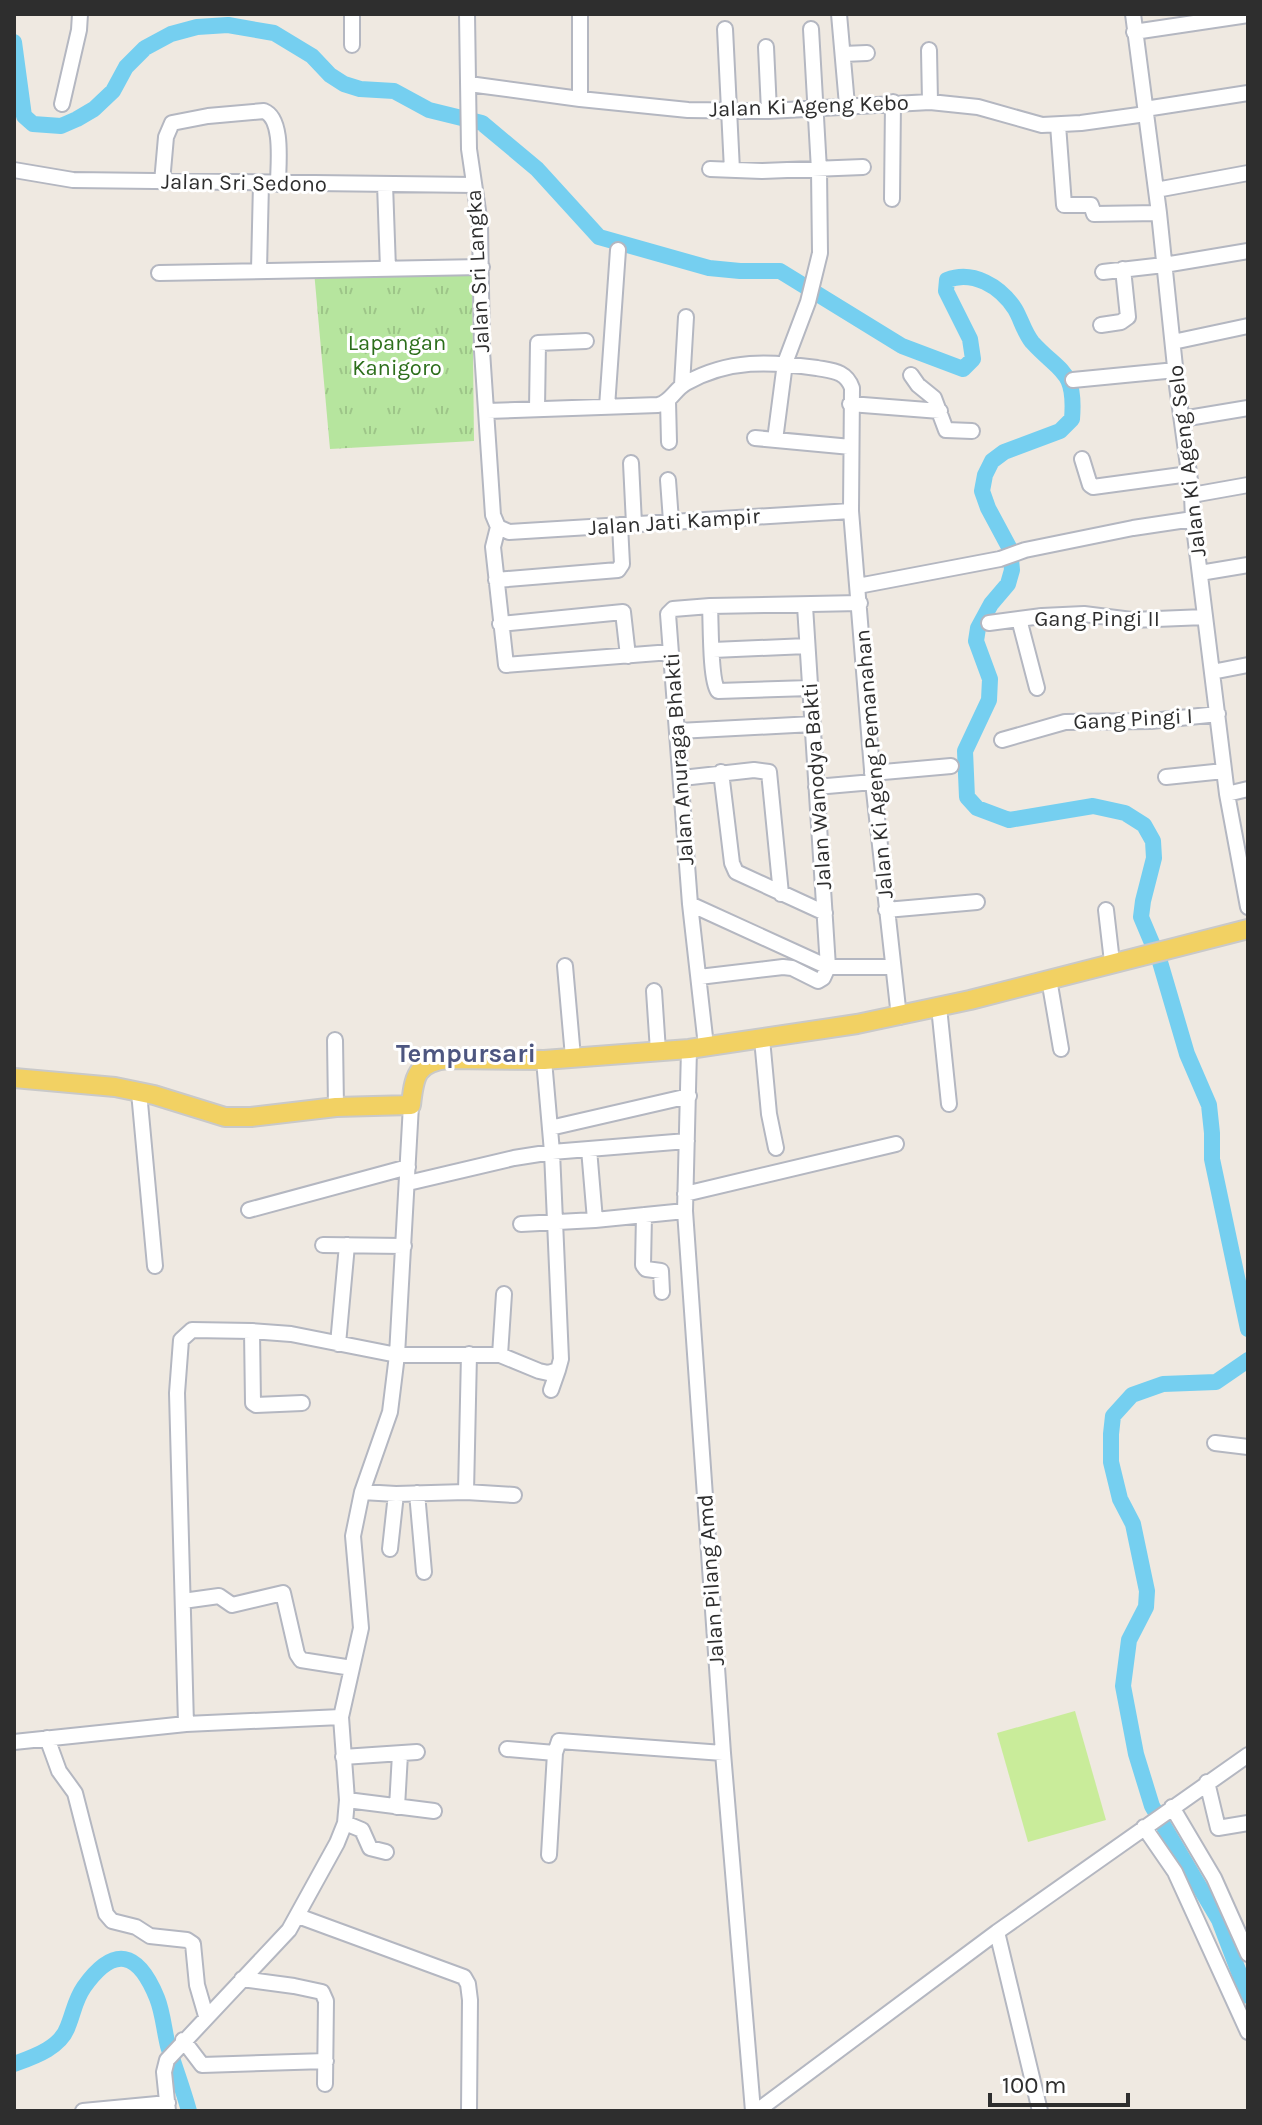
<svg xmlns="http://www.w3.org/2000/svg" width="1262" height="2125" font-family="Karla,sans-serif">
<defs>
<pattern id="grass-tufts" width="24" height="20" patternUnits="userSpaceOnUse" patternTransform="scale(2)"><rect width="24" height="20" fill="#b6e59e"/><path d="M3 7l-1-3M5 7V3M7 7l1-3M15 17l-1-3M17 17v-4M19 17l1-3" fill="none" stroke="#9dc588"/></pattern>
</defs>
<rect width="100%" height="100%" fill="#efe9e1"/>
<!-- grass -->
<path fill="url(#grass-tufts)" d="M472,269l2,172 -144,8 -16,-178z"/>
<!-- pitch -->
<path fill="#c9ec9a" d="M1075,1711l31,109 -78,22 -31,-109z"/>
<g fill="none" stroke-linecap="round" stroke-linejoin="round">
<!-- river -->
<path stroke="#75cff0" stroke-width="16" d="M14,42l10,74 9,8 28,2 16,-7 17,-10 19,-18 13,-24 19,-19 26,-14 26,-7 31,-2 46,8 38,23 18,19 14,9 16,5 34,2 35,19 53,13 55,46 62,68 110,31 31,3h40l122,75 61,23 10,-10 -3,-20 -24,-48 1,-11c26,-10 53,6 68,29 6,10 9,23 17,33 28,31 44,27 40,77l-12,12 -56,21 -12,9 -7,14 -3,16 6,17 22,41 2,21 -4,14 -17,20 -13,24 -2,13 14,38 -1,21 -24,51 2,46 10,11 32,12 84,-14 32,7 19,12 9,16 1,17 -11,43 -2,16 19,45 27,92 22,51 3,28v26l36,170
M1248,1360l-32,22 -53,2 -31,11 -19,21 -2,18v28l9,37 13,25 14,67 -1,16 -17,33 -6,46 13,68 16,52 67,114 29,76
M14,2064c19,-7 47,-16 54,-38 6,-15 7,-26 16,-39 30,-42 54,-36 73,11 6,15 7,32 11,48 7,22 15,43 21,65"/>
<defs>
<path id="minor" d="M467,14l2,135 11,75 2,127 11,164 5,12
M839,14l8,91
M1133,14l26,199 18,173 15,109 1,24 34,275 21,113
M725,29l7,141
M1134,32l114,-17
M352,45v-31
M766,47l3,64
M929,50l1,52
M843,54l24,-1
M469,84l111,15 108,11 81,1 161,-9 48,5 64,18 39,-2 65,-9
M580,99v-85
M62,104l17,-74 1,-16
M1145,109l103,-16
M1058,125l6,80h27l3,9 65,-1
M710,169l52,2 101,-4
M14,170l59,10 401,5
M162,182l4,-45 6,-14 36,-7 56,-5c20,8 14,54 14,73
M385,184l3,85
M1156,190l92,-17
M892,199l1,-97
M259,270l2,-87
M1103,272l61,-7 84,-14
M159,273l323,-6
M1101,325l20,-3 7,-5 -5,-48
M1173,342l75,-16
M911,375l7,10 16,13 12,32 26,1
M1073,380l103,-10
M682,385l4,-68
M668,401l1,41
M850,404l90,7
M607,407l11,-157
M537,408l1,-65 48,-2
M487,411l171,-6c13,-3 16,-15 28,-22 43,-24 84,-22 131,-15 16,3 29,3 35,20l-1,123 22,271 26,235
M1182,419l66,-11
M755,438l96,9
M775,440l10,-77 23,-61 12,-49 -1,-83 -8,-141
M1082,459l8,26 3,2 96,-13
M631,463l3,61
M668,480l3,41
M1192,495l56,-10
M498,527l11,5 342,-21
M498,527l-5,20 13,118 165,-13
M1200,573l48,-8
M496,580l122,-10 4,-6 -2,-39
M858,586l142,-27 25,-9 108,-22 60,-9
M710,606c1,18 0,74 8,85l92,-3
M1019,619l18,69
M989,623l53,-7 42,-2 48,6 73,-3
M500,624l123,-12 5,44
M713,650l94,-4
M1212,672l36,-7
M678,731l135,-7
M1002,740l63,-18 86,-1 67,-7
M721,772l11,91 4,9 89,41
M872,773l79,-7
M1166,777l58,-6
M682,778l72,-8 15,2 12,122
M816,787l57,-5
M1227,794l21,-5
M690,904l138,63h65
M886,910l91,-8
M1106,910l6,52
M565,966l8,91
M699,977l84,-10 9,1 26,13 5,-3 5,-11 -23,-361
M1049,979l12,70
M654,991l4,60
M939,1007l10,97
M762,1039l7,75 7,34
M335,1040l1,67
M706,1046l-16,-142 -22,-290 5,-5 37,-3 150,-3
M689,1049l-4,162 38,542 30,358
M139,1092l16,174
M550,1128l139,-32
M408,1183l106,-25 38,-6 135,-11
M685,1194l211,-50
M249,1210l159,-43
M644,1215l-1,50 3,4 15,2 1,21
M595,1220l90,-9
M521,1224l74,-4 -6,-71
M323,1245l81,1
M252,1331l1,72 3,2 46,-2
M338,1344l9,-99
M500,1355l4,-61
M551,1390l7,-20
M1215,1443l33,4
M362,1492l34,2 70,-2 48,3
M466,1492l3,-138
M417,1493l7,79
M390,1549l6,-55
M183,1601l36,-5 13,9 51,-12 14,61 4,6 51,8
M186,1724l-9,-331 4,-53 11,-10 60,1 39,3 106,21h103l39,16 9,2 10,-3 3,-11 -9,-207 -8,-92
M47,1738l12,33 16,22 31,121 6,7 24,6 14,9 37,4 6,4 4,41 9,31
M14,1742l172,-18 155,-7
M507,1749l48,4
M343,1757l74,-5
M1207,1782l11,46 30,-5
M347,1800l87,11
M397,1807l3,-53
M1172,1807l42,71 34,76
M345,1823l17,7 8,18 16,4
M1144,1827l31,45 73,160
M549,1855l6,-102 4,-12 164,12
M298,1916l166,61 4,7 2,16 -1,111
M997,1932l43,179
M242,1979l52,7 28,6 4,9 -1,83
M183,2040l19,25 124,-4
M83,2111l85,-8
M168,2111l-4,-39 3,-12 122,-130 48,-87 8,-20 2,-23 -6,-83 20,-89 -8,-92 9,-44 28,-80 7,-57 14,-250
M757,2111l240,-179 251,-177"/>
<path id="major" d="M14,1078l101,9 39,8 71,22h26l85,-10 75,-2c3,-28 5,-43 37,-46l96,1 145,-11 168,-25 113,-24 278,-71"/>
</defs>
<!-- minor casing -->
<use href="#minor" stroke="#b4b7c1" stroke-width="18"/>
<!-- major casing -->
<use href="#major" stroke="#c9c9c9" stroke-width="22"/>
<!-- minor -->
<use href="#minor" stroke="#fff" stroke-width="14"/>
<!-- major -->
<use href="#major" stroke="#f2d163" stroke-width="18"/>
</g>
<g text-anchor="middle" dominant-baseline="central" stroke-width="6" stroke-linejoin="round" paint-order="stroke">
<!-- street labels -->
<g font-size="22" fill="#2e2e2e" stroke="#fff">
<text transform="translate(809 106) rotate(-2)">Jalan Ki Ageng Kebo</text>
<text transform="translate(244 183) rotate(1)">Jalan Sri Sedono</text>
<text transform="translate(478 271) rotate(-93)">Jalan Sri Langka</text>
<text transform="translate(1187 461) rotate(-97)">Jalan Ki Ageng Selo</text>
<text transform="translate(674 522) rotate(-4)">Jalan Jati Kampir</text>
<text x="1097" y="619">Gang Pingi II</text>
<text transform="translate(1133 719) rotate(-3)">Gang Pingi I</text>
<text transform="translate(679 759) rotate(-94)">Jalan Anuraga Bhakti</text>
<text transform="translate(874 764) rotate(-95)">Jalan Ki Ageng Pemanahan</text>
<text transform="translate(817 786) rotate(-94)">Jalan Wanodya Bakti</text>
<text transform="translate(711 1580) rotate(-94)">Jalan Pilang Amd</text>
</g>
<!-- park labels -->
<g font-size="22" fill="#2c6e1b" stroke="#fff">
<text x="397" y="343">Lapangan<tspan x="397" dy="25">Kanigoro</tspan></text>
</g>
<!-- quarter labels -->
<g font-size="26" font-weight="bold" fill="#4d5680" stroke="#fff">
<text x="466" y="1053">Tempursari</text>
</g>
</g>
<!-- border -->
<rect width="1262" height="2125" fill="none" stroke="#2e2e2e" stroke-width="32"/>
<!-- scale -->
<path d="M990 2093v12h138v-12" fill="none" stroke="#2e2e2e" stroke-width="4"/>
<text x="1002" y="2093" font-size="24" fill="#2e2e2e" stroke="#ffffff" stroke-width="6" paint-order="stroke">100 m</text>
</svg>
